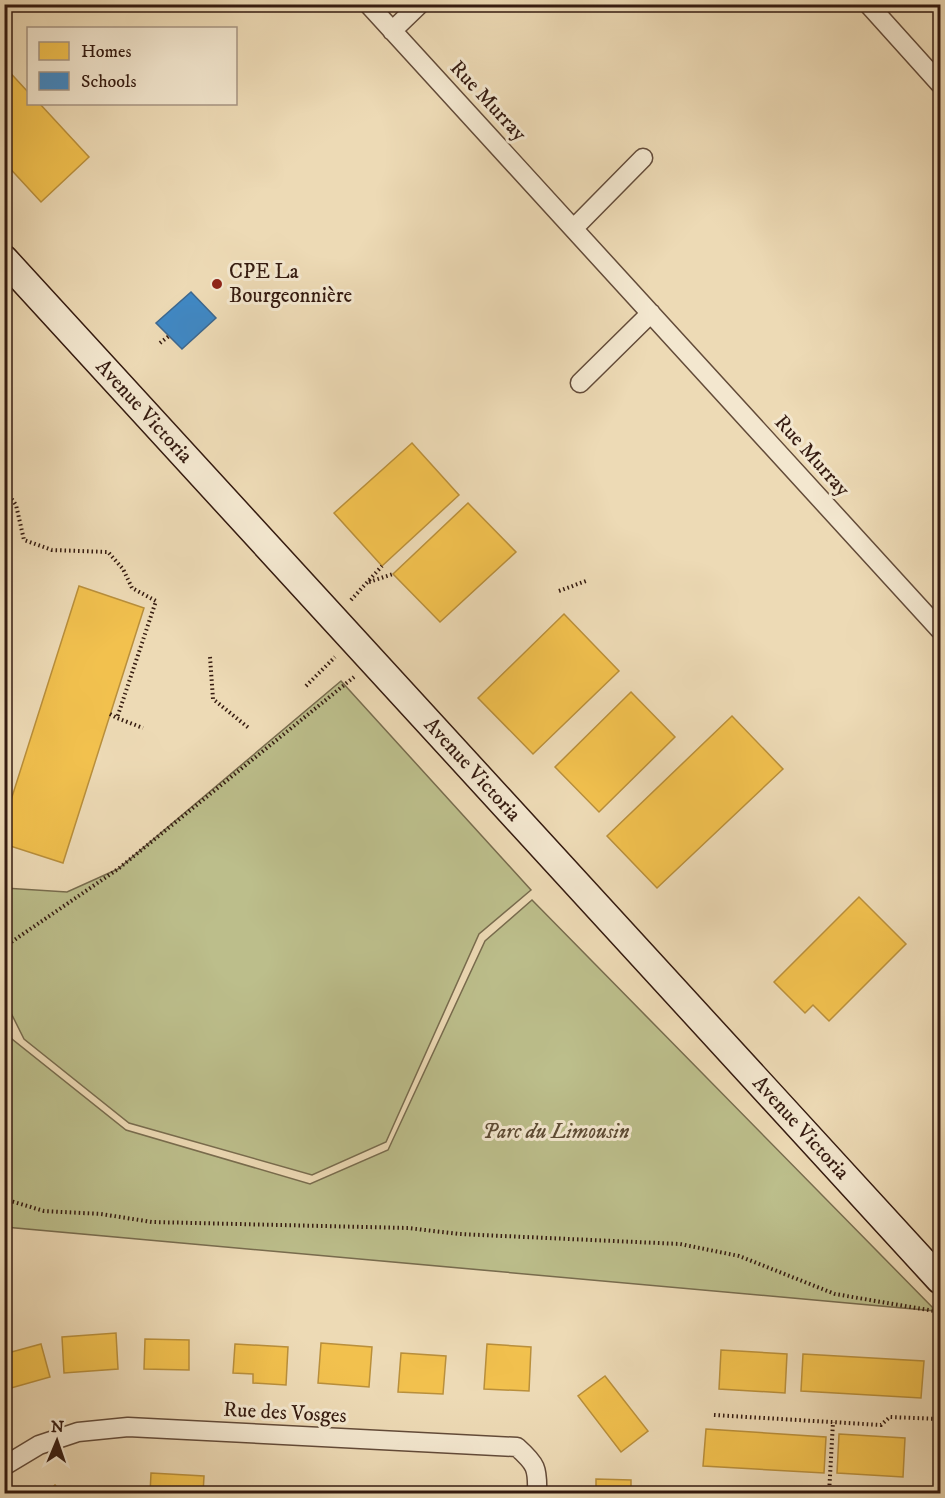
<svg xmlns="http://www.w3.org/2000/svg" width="945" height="1498" font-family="'IM FELL DW Pica',serif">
<rect width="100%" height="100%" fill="#eddab5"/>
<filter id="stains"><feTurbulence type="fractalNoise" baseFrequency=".00333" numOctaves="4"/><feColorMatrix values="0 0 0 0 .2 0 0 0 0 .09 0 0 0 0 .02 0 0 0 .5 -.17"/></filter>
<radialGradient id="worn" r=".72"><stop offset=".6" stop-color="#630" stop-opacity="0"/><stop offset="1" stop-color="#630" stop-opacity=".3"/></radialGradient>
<!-- green -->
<path fill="#bcbe8b" stroke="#786c4e" stroke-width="1.5" d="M341,681l190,209 -52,44 -93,208 -74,33 -183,-52 -105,-84 -19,-38v-113l62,4 51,-23z
M532,900l404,411 -931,-84v-197l2,5 119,95 184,54 78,-34 97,-209z"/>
<!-- homes -->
<path fill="#f2c14e" stroke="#b98f3b" stroke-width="1.5" d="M4,66l24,26v12h12l49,53 -48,45 -37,-40z
M412,443l47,52 -77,71 -48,-53z
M468,503l48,49 -76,70 -47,-48z
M79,586l65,22 -81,255 -59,-19v-22z
M564,614l55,57 -86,83 -55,-56z
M631,692l44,45 -76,75 -44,-45z
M732,716l51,53 -126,119 -50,-52z
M859,897l47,47 -77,77 -16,-16 -8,8 -31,-31z
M116,1333l2,36 -54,4 -2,-36z
M145,1339l44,1v30l-45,-1z
M321,1343l51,4 -3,40 -51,-4z
M41,1344l9,33 -46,13v-36z
M235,1344l53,3 -2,38 -33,-2v-9l-20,-1z
M487,1344l44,3 -2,44 -45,-2z
M721,1350l66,4 -2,39 -66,-4z
M401,1353l45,3 -3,38 -45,-2z
M803,1354l121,7 -3,37 -120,-7z
M605,1376l43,55 -27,21 -43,-56z
M706,1429l120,8 -2,36 -121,-7z
M839,1434l66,4 -2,39 -66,-4z
M151,1473l53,3 -1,18h-53z
M596,1479l35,1v14h-35z
M55,1485l8,9h-18z
M234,1487l48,2v5h-48z
M331,1488l45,2v4h-46z"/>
<!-- schools -->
<path fill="#3f88c5" stroke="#3c678f" stroke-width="1.5" d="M191,292l25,26 -34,31 -26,-26z"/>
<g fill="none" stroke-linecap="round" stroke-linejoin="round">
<defs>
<path id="street" d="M368,4l572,626
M868,4l72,80
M392,31l28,-27
M574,228l69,-70
M580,383l71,-70
M4,1466l35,-21 39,-13 50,-5 389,20c19,17 21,21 20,47"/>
<g id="secondary">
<path id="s1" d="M4,259l936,1021"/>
</g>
</defs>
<!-- street casing -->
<use href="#street" stroke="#634b39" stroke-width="21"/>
<!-- secondary casing -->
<use href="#secondary" stroke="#351b10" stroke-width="30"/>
<!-- path -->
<path stroke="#351b10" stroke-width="4" stroke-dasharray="1.5 3" stroke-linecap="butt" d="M160,343l9,-7
M4,488l12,17 8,35 28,10 56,2 15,17 9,19 24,13 -39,117 26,10
M369,582l24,-8
M559,591l27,-10
M351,600l31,-34
M210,657l3,42 37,30
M306,686l29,-29
M110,714l7,4
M4,947l114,-78 236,-192
M4,1199l40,12 57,3 51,8 256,6 51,6 221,10 59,12 96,38 105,18
M714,1415l167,10 9,-8 50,2
M829,1494l4,-72"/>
<!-- street -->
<use href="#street" stroke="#f3e7cf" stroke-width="18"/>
<!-- secondary -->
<use href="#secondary" stroke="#f3e7cf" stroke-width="27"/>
</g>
<!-- markers -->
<circle fill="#8f2418" stroke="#f3e7cf" stroke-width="2" cx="217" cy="284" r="6"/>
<g text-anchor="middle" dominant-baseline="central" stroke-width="6" stroke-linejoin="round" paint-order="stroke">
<!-- street labels -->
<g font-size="21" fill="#351b10" stroke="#f3e7cf">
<text transform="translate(488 101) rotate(47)">Rue Murray</text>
<text stroke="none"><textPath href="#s1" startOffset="207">Avenue Victoria</textPath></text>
<text transform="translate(812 456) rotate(48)">Rue Murray</text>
<text stroke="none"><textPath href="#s1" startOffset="693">Avenue Victoria</textPath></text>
<text stroke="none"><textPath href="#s1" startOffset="1179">Avenue Victoria</textPath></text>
<text transform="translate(285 1413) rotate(3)">Rue des Vosges</text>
</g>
<!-- poi labels -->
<g font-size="21" fill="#351b10" stroke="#f3e7cf" text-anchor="start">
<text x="229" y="272">CPE La<tspan x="229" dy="24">Bourgeonnière</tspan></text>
</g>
<!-- park labels -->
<g font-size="21" font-style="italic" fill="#5e4c35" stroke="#f3e7cf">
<text x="556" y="1132">Parc du Limousin</text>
</g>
</g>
<!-- margin -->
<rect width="945" height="1498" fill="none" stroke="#eddab5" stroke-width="24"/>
<rect x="6" y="6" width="933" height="1486" fill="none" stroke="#351b10" stroke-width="3"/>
<rect x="12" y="12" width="921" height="1474" fill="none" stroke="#351b10" stroke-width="1.5"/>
<!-- legend -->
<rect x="27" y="27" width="210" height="78" fill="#f3e7cf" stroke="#a79583" stroke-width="1.5"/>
<rect x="39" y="42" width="30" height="18" fill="#f2c14e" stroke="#a79583" stroke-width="1.5"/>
<text x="81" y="57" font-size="18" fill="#351b10">Homes</text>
<rect x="39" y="72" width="30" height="18" fill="#3f88c5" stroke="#a79583" stroke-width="1.5"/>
<text x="81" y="87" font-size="18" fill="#351b10">Schools</text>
<!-- north arrow -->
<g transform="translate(57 1441) rotate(2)" stroke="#f3e7cf" stroke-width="4.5" paint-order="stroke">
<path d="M0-4.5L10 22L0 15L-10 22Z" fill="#351b10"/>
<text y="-9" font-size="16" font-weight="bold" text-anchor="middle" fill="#351b10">N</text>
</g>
<rect width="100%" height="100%" filter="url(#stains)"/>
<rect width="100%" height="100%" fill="url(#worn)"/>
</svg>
